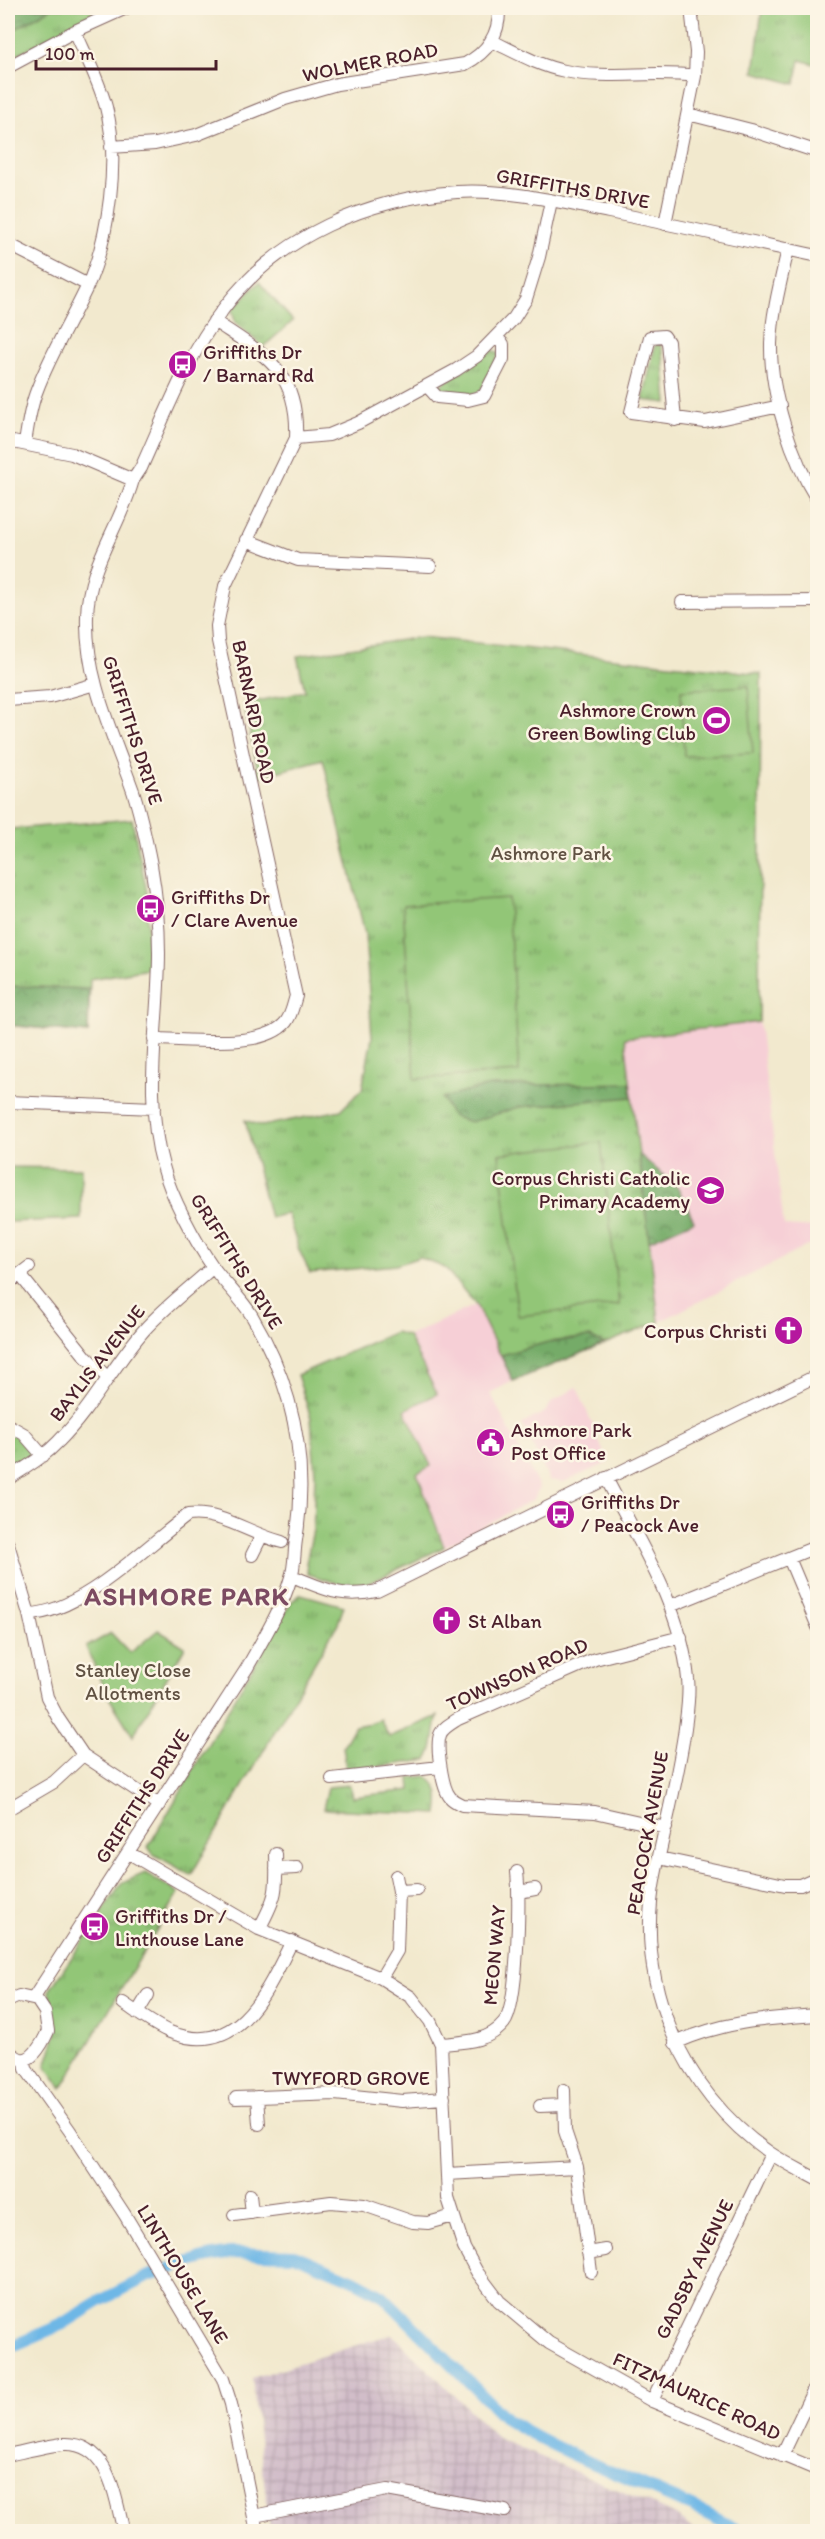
<svg xmlns="http://www.w3.org/2000/svg" width="825" height="2539" font-family="Itim,sans-serif">
<defs>
<pattern id="industrial-grid" width="8" height="8" patternUnits="userSpaceOnUse" patternTransform="scale(1.5)"><rect width="8" height="8" fill="#d1bdc9"/><path d="M0 4h8M4 0v8" fill="none" stroke="#b5a2ad"/></pattern>
<pattern id="grass-tufts" width="24" height="20" patternUnits="userSpaceOnUse" patternTransform="scale(1.5)"><rect width="24" height="20" fill="#92c677"/><path d="M3 7l-1-3M5 7V3M7 7l1-3M15 17l-1-3M17 17v-4M19 17l1-3" fill="none" stroke="#79a062"/></pattern>
<pattern id="forest-crowns" width="20" height="18" patternUnits="userSpaceOnUse" patternTransform="scale(1.5)"><rect width="20" height="18" fill="#75ab68"/><path d="M2 6a3 3 0 1 1 6 0M12 15a3 3 0 1 1 6 0" fill="none" stroke="#628b56"/></pattern>
</defs>
<rect width="100%" height="100%" fill="#fcf5e5"/>
<filter id="ink" filterUnits="userSpaceOnUse"><feTurbulence type="fractalNoise" baseFrequency=".0167" numOctaves="2"/><feDisplacementMap in="SourceGraphic" scale="12" xChannelSelector="R" yChannelSelector="G"/><feConvolveMatrix kernelMatrix="1 2 1 2 8 2 1 2 1" color-interpolation-filters="sRGB"/></filter>
<filter id="wash" filterUnits="userSpaceOnUse"><feTurbulence type="fractalNoise" baseFrequency=".008" numOctaves="4" result="noise"/><feDisplacementMap in="SourceGraphic" scale="24" xChannelSelector="R" yChannelSelector="G"/><feGaussianBlur stdDeviation="1.35" result="paint"/><feColorMatrix in="noise" values="0 0 0 0 0 0 0 0 0 0 0 0 0 0 0 0 0 1.4 0 .05"/><feComposite in="paint" operator="in"/></filter>
<g filter="url(#wash)">
<rect width="100%" height="100%" fill="#f2e9ce"/>
<!-- built -->
<path fill="#f6cfd6" d="M759,1022l25,204 33,2v18h-10l-148,76 -34,-284z
M476,1305l37,76 -23,12 49,94 -5,12 -90,48 -27,-75 14,-6 -26,-57 32,-15 -29,-58z
M577,1387l31,76 -45,19 -14,-2 -27,-56 23,-12 7,-10z"/>
<!-- industrial -->
<path fill="url(#industrial-grid)" d="M392,2334l107,105 173,74 23,18h-425l-18,-153z"/>
<!-- grass -->
<path fill="url(#grass-tufts)" stroke="#6e7251" stroke-width="1.5" d="M52,8h56l-100,51v-26z
M702,8h115v57l-17,-5 -5,24 -41,-12 8,-63 -59,1z
M259,282l34,39 -30,26 -28,-25 -3,-12z
M660,344l3,9 4,50 -24,-3 12,-55z
M493,350l6,4 -19,38 -14,3 -24,-2 -4,-6z
M422,637l339,37 -2,348 -134,16 34,284 -146,59 -37,-76 -31,-37 -25,-11 -24,8 -86,8 -11,-23 -12,-37 -17,5 -25,-98 17,6 79,-16 21,-21 10,-51 -7,-104 -42,-175 -64,18 -15,-73 61,-13 -8,-35z
M132,819l15,73 2,77 -59,10 -2,54 -80,-8v-191l3,-5z
M395,1332l13,4 29,58 -32,16 26,56 -14,7 27,74 -75,36 -20,4 -41,-13 -2,-11 7,-33 2,-56 -4,-56 -14,-43z
M8,1429l15,7 11,18 -26,15z
M301,1594l43,12 -6,17 -147,252 -38,-21 -5,-7 143,-245z
M438,1716c-4,14 -3,33 -11,44l-80,11 -4,-24 12,-21 16,-3 9,-4 9,18z
M427,1776c13,12 14,20 11,38l-115,-5 5,-22 22,-2 2,12 59,-7 -1,-12z
M145,1873l34,20 -117,195 -16,-22 10,-31 -7,-44 73,-108z"/>
<!-- forest -->
<path fill="url(#forest-crowns)" stroke="#60654a" stroke-width="1.5" d="M8,8h44l-44,25z
M8,986l81,3 -1,44 -80,-8z
M630,1083l2,14 -113,10 -48,15 -19,-6 -10,-18 48,-12z
M639,1154l39,34 16,33 -45,20z
M590,1337l14,7 -91,37 -12,-26 47,-13z"/>
<!-- garden -->
<path fill="#92c677" stroke="#6e7251" stroke-width="1.5" d="M748,686l5,67 -69,3 -3,-66z
M508,898l11,174 -104,7 -12,-174z
M601,1142l18,163 -101,11 -19,-162z
M8,1167l73,1v51l-73,3z
M158,1630l27,17 -52,89 -27,-43 -20,-46 25,-14 19,20z"/>
<g fill="none" stroke-linecap="round" stroke-linejoin="round">
<!-- canal -->
<path stroke="#6eb7e6" stroke-width="12" d="M8,2348l55,-24 35,-22 49,-25 30,-11 27,-8 26,-5 64,2 60,25 28,15 124,124c73,46 160,70 235,113"/>
</g>
</g>
<g filter="url(#ink)">
<g fill="none" stroke-linecap="round" stroke-linejoin="round">
<defs>
<path id="minor" d="M492,41c23,11 47,25 73,30 42,9 87,-1 130,5
M8,67l67,-36 51,-23
M688,114l63,16 67,22
M111,147l44,-3 41,-9 89,-36 52,-15 128,-20c23,-12 35,-30 34,-56
M665,224l30,-148 1,-24 -5,-44
M8,244l80,41
M788,249c-7,31 -16,64 -17,95 -1,49 21,116 47,157
M427,386l10,11 31,3 16,-4 19,-37v-15l-7,-7
M675,420l-7,-78 -4,-6 -14,1 -19,75 74,10 75,-16
M296,438l33,-3 29,-12 98,-53 21,-14 37,-38 12,-19 13,-42 12,-56
M8,441l64,13 61,26
M25,443c3,-18 5,-36 12,-53 13,-35 34,-69 50,-103 22,-49 33,-128 19,-180 -7,-26 -20,-51 -31,-76
M246,540l52,20 132,6
M682,602l136,-1
M8,700l42,-3 45,-13
M154,1039c34,0 109,11 132,-17 6,-8 7,-17 10,-26l-78,-355 -1,-15 8,-40 71,-148c3,-68 -32,-83 -82,-117
M8,1102l146,6
M21,1276l65,81 21,20
M11,1281l18,-14
M8,1425l16,9 19,22
M606,1478c33,64 75,128 82,201 2,16 -1,33 -3,49 -7,50 -20,98 -30,147 -21,107 26,216 115,278 15,10 32,18 48,27
M8,1479c18,-12 36,-22 51,-38 33,-33 55,-77 86,-112 21,-23 46,-42 68,-62
M8,1544l21,70 18,83 11,21 25,37 76,50
M252,1555l9,-18
M789,1558l29,69
M292,1576c33,13 49,23 85,15l441,-216
M670,1606l148,-60
M29,1614c52,-1 117,-68 159,-99 34,-4 61,19 94,27
M332,1779l108,-12
M8,1809l46,-27 29,-27
M666,1828l-71,-16 -133,-7c-4,-2 -9,-4 -12,-8 -8,-9 -14,-51 -10,-62 2,-7 12,-12 18,-16l137,-60 86,-22
M129,1853l130,76 122,49 30,19 19,24 11,23 7,154 16,50 13,24 22,29 50,42 103,58 166,69
M659,1858l126,27h15l18,-8
M276,1869l21,-1
M399,1891l18,-1
M519,1892l16,-3
M259,1929c18,-33 18,-38 17,-75
M381,1978l16,-27 2,-60 -3,-15
M33,1999l214,-331c16,-29 35,-59 44,-91 4,-11 3,-25 5,-37 13,-80 -2,-153 -44,-224 -11,-18 -27,-32 -39,-49 -18,-26 -42,-70 -50,-101 -20,-70 -4,-143 -4,-213 0,-29 -3,-60 -8,-88 -5,-25 -10,-50 -18,-74 -20,-57 -48,-113 -46,-175 1,-51 33,-89 46,-136l8,-12c25,-55 46,-112 83,-160 54,-72 145,-110 233,-116 51,-3 102,10 152,20 70,14 139,29 209,44
M8,2001l11,-5 18,4 8,12 3,19c-4,9 -15,31 -27,28 -5,-1 -10,-6 -13,-8
M123,2003c15,10 31,22 47,29 69,28 98,-43 122,-91
M137,2013l11,-18
M675,2043c50,-22 90,-24 143,-28
M441,2044c22,-2 48,-2 63,-21 14,-17 16,-125 13,-151
M25,2059l1,10 44,62 55,84 98,164 8,25 26,128
M564,2090l1,41 12,36 14,105
M257,2097l2,27
M236,2098l99,-4 67,7 42,-3
M540,2106l24,-1
M447,2174l130,-7
M250,2195l2,18
M234,2215l97,-13 33,3 49,17 15,1 25,-7
M588,2253l18,-3
M652,2401l119,-247
M8,2455c18,-4 37,-9 55,-11 47,-3 52,55 61,88
M782,2456l36,-76
M254,2516l133,-26 118,21"/>
</defs>
<!-- minor casing -->
<use href="#minor" stroke="#856664" stroke-width="14"/>
<!-- minor -->
<use href="#minor" stroke="#fff" stroke-width="12"/>
</g>
</g>
<!-- icons -->
<defs>
<symbol id="bus-disc" viewBox="-11 -11 22 22"><circle r="9.5" fill="#b5179e" stroke="#fcf5e5"/><path d="M-5-6H5V4H4V6H2V4H-2V6H-4V4H-5ZM-3.5-4V0h7V-4ZM-3.5 1.2v1.5H-2V1.2ZM2 1.2v1.5H3.5V1.2Z" fill="#fff"/></symbol>
<symbol id="stadium-disc" viewBox="-11 -11 22 22"><circle r="9.5" fill="#b5179e" stroke="#fcf5e5"/><path d="M0-5a6.5 5 0 1 0 0 10a6.5 5 0 1 0 0-10ZM-3.5-1.8h7v3.6h-7Z" fill="#fff"/></symbol>
<symbol id="school-disc" viewBox="-11 -11 22 22"><circle r="9.5" fill="#b5179e" stroke="#fcf5e5"/><path d="M0-5L7-2L0 1L-7-2ZM-4 1L0 2.5L4 1V4Q0 6-4 4Z" fill="#fff"/></symbol>
<symbol id="church-disc" viewBox="-11 -11 22 22"><circle r="9.5" fill="#b5179e" stroke="#fcf5e5"/><path d="M-1.2-6h2.4v3.5h3.3v2.4h-3.3V6h-2.4V-.1h-3.3v-2.4h3.3Z" fill="#fff"/></symbol>
<symbol id="civic-disc" viewBox="-11 -11 22 22"><circle r="9.5" fill="#b5179e" stroke="#fcf5e5"/><path d="M-.6-6.5H3V-4.5H.6V-3L4-1V1h2V6H-6V1h2V-1L-.6-3ZM-1.2 2.5V6h2.4V2.5Z" fill="#fff"/></symbol>
</defs>
<g fill-rule="evenodd">
<use href="#bus-disc" x="166" y="348" width="33" height="33"/>
<use href="#stadium-disc" x="700" y="704" width="33" height="33"/>
<use href="#bus-disc" x="134" y="892" width="33" height="33"/>
<use href="#school-disc" x="694" y="1174" width="33" height="33"/>
<use href="#church-disc" x="772" y="1314" width="33" height="33"/>
<use href="#civic-disc" x="474" y="1426" width="33" height="33"/>
<use href="#bus-disc" x="544" y="1498" width="33" height="33"/>
<use href="#church-disc" x="430" y="1604" width="33" height="33"/>
<use href="#bus-disc" x="78" y="1910" width="33" height="33"/>
</g>
<g text-anchor="middle" dominant-baseline="central" stroke-width="5" stroke-linejoin="round" paint-order="stroke">
<!-- street labels -->
<g font-size="20" fill="#4a1f2b" stroke="#fcf5e5">
<text transform="translate(370 62) rotate(-11)">WOLMER ROAD</text>
<text transform="translate(573 188) rotate(10)">GRIFFITHS DRIVE</text>
<text transform="translate(254 712) rotate(78)">BARNARD ROAD</text>
<text transform="translate(133 730) rotate(72)">GRIFFITHS DRIVE</text>
<text transform="translate(237 1261) rotate(58)">GRIFFITHS DRIVE</text>
<text transform="translate(97 1363) rotate(-52)">BAYLIS AVENUE</text>
<text transform="translate(517 1674) rotate(-24)">TOWNSON ROAD</text>
<text transform="translate(142 1796) rotate(-57)">GRIFFITHS DRIVE</text>
<text transform="translate(647 1833) rotate(-80)">PEACOCK AVENUE</text>
<text transform="translate(494 1955) rotate(-85)">MEON WAY</text>
<text x="351" y="2078">TWYFORD GROVE</text>
<text transform="translate(694 2269) rotate(-64)">GADSBY AVENUE</text>
<text transform="translate(183 2274) rotate(59)">LINTHOUSE LANE</text>
<text transform="translate(697 2396) rotate(25)">FITZMAURICE ROAD</text>
</g>
<!-- poi labels -->
<g font-size="20" fill="#4a1f2b" stroke="#fcf5e5" text-anchor="start">
<text x="203" y="352">Griffiths Dr<tspan x="203" dy="23">/ Barnard Rd</tspan></text>
<text x="696" y="710" text-anchor="end">Ashmore Crown<tspan x="696" dy="23">Green Bowling Club</tspan></text>
<text x="171" y="897">Griffiths Dr<tspan x="171" dy="23">/ Clare Avenue</tspan></text>
<text x="690" y="1178" text-anchor="end">Corpus Christi Catholic<tspan x="690" dy="23">Primary Academy</tspan></text>
<text x="767" y="1331" text-anchor="end">Corpus Christi</text>
<text x="511" y="1430">Ashmore Park<tspan x="511" dy="23">Post Office</tspan></text>
<text x="581" y="1502">Griffiths Dr<tspan x="581" dy="23">/ Peacock Ave</tspan></text>
<text x="468" y="1621">St Alban</text>
<text x="115" y="1916">Griffiths Dr /<tspan x="115" dy="23">Linthouse Lane</tspan></text>
</g>
<!-- park labels -->
<g font-size="20" fill="#605142" stroke="#fcf5e5">
<text x="551" y="853">Ashmore Park</text>
<text x="133" y="1670">Stanley Close<tspan x="133" dy="23">Allotments</tspan></text>
</g>
<!-- district labels -->
<g font-size="26" font-weight="bold" letter-spacing="1.5" fill="#7c4b62" stroke="#fcf5e5">
<text x="187" y="1596">ASHMORE PARK</text>
</g>
</g>
<!-- margin -->
<rect width="825" height="2539" fill="none" stroke="#fcf5e5" stroke-width="30"/>
<!-- scale -->
<path d="M36 60v9h180v-9" fill="none" stroke="#4a1f2b" stroke-width="3"/>
<text x="45" y="60" font-size="18" fill="#4a1f2b" stroke="#fcf5e5" stroke-width="4.5" paint-order="stroke">100 m</text>
</svg>
